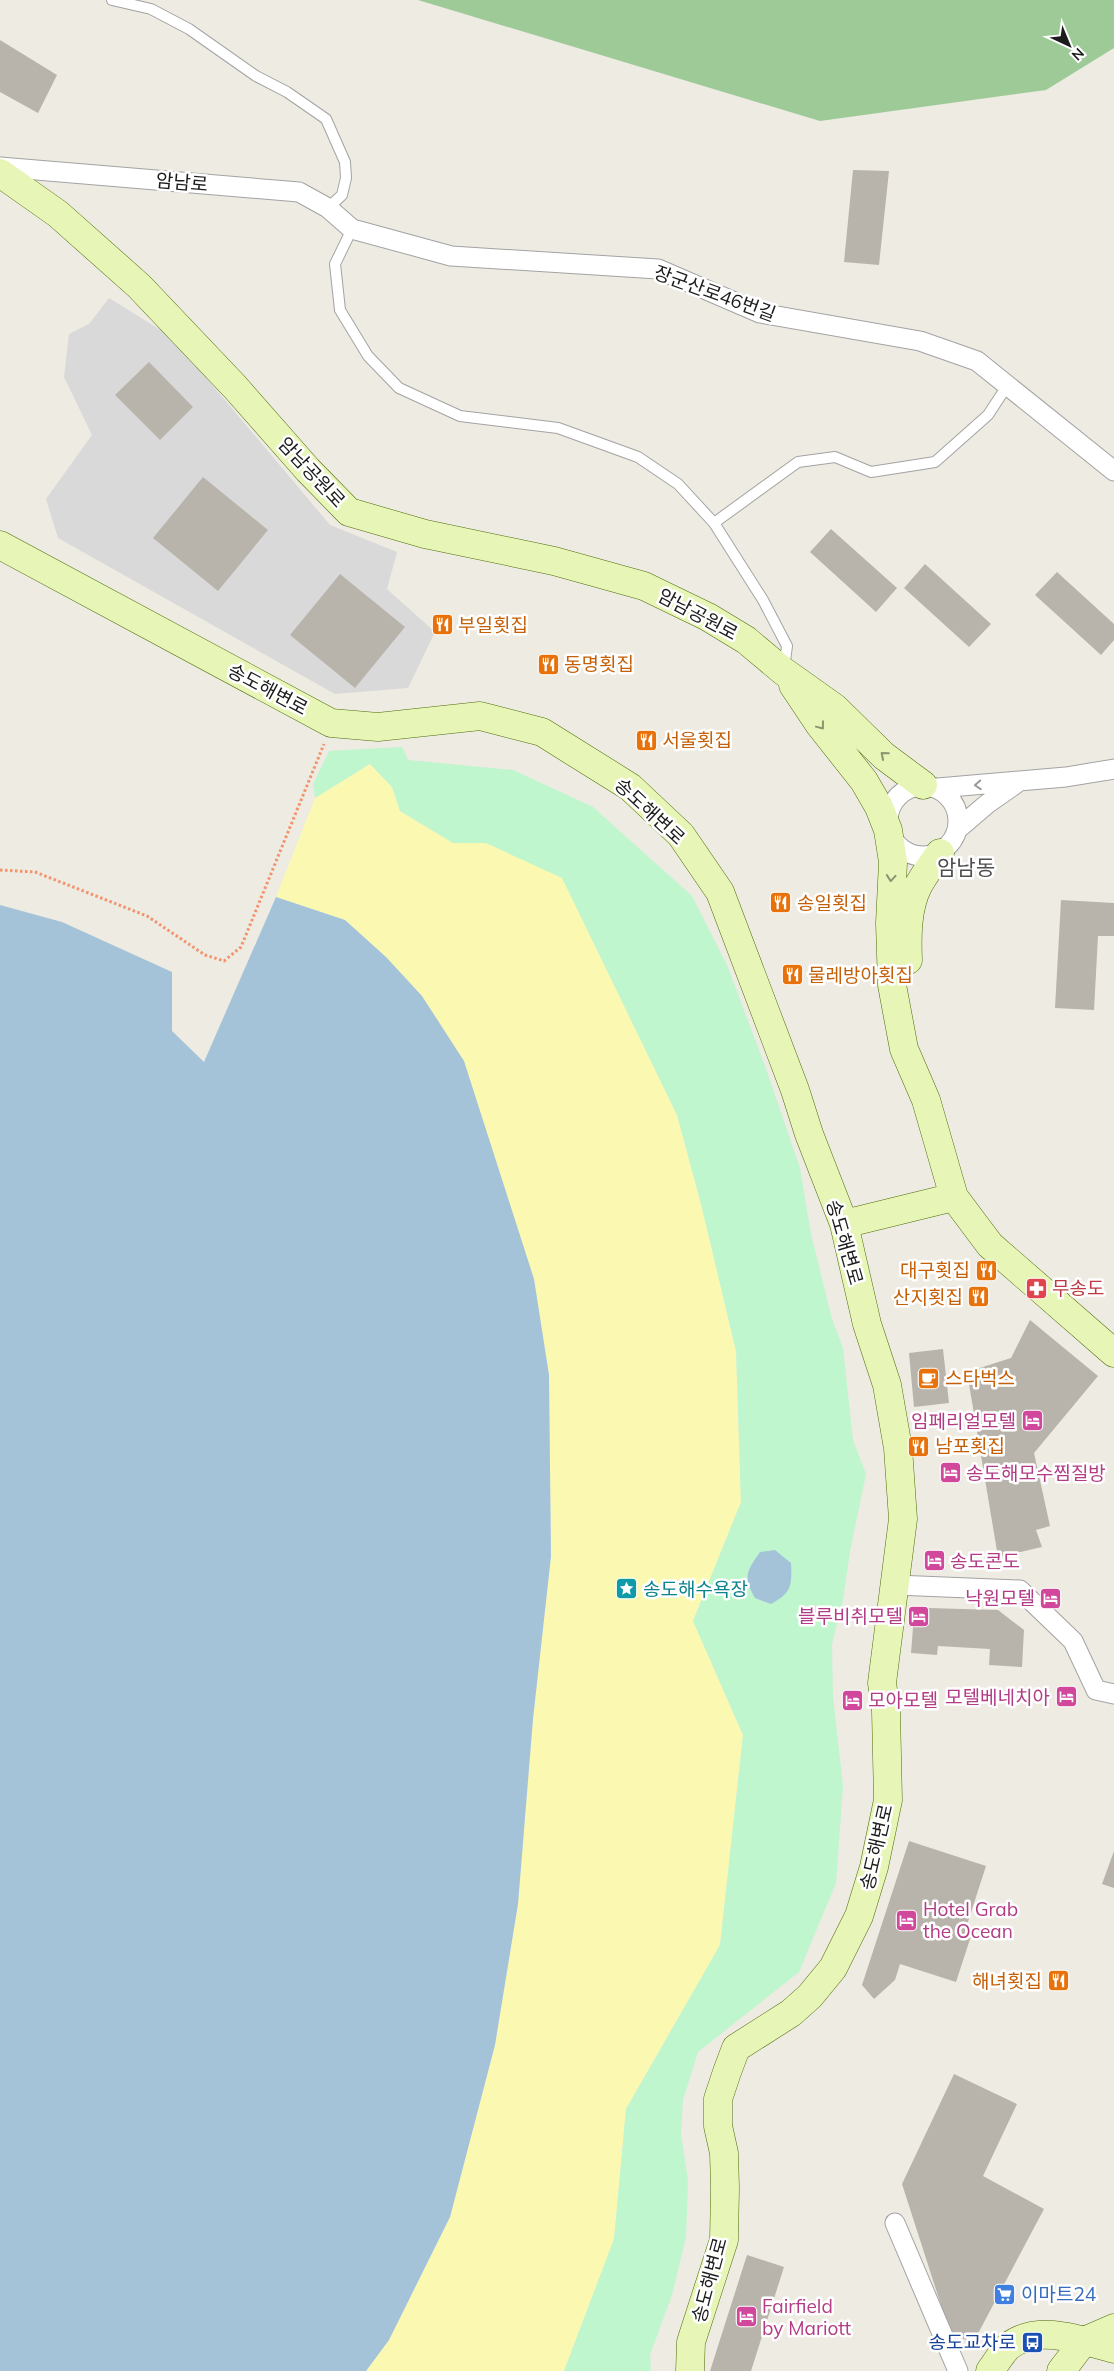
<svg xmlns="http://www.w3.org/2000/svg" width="1114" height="2371" font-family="Mulish,'Noto Sans KR',sans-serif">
<rect width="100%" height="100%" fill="#edebe2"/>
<!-- residential -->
<path fill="#dad9d9" d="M109,298l63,39 158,188 67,27 -10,37 48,43 -27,56 -73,6 -277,-156 -12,-39 46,-64 -28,-58 5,-43 20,-10z"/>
<!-- forest -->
<path fill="#9eca98" d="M418,0h696v48l-68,42 -226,31z"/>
<!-- sand -->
<path fill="#fbf9b1" d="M370,764l22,23 8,24 53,32h33l76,34 115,238 24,89 35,147 5,151 -48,119 50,114 -23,210 -94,164 -12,130 -50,132h-198l23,-31 61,-123 45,-172 23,-141 15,-185 18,-163 -2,-181 -15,-96 -112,-283 -36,-39 -41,-37 -69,-23 39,-99z"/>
<!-- park -->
<path fill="#bff6ce" d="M402,747l6,13 105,10 80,37 99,89 35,69 38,101 35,102 11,66 21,85 11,29 10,92 13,34 -16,77 -7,49 -11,44 1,53 10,89 -7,97 -37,89 -101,80 -15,48 -2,34 7,47 -2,56 -14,58 -22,60 1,16h-87l50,-132 12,-130 94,-164 23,-210 -50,-114 48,-119 -5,-151 -35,-147 -24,-89 -115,-237 -76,-35h-33l-53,-32 -8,-24 -22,-23 -55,34 -2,-14 16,-33z"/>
<!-- water -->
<path fill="#a4c3d9" d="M276,897l69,23 41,37 36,39 42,65 70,218 15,96 2,181 -18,163 -15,185 -23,141 -45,172 -61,123 -23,31h-366v-1466l62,17 110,50v59l32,31z
M775,1550l16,13c1,22 1,30 -20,41l-16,-6c-12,-21 -9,-26 5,-46z"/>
<!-- building -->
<path fill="#b9b4ab" d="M0,40l57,35 -19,38 -38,-21z
M853,170l36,1 -10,94 -35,-3z
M149,362l44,45 -33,33 -45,-45z
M203,477l65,53 -50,61 -65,-53z
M831,529l66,59 -21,24 -66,-60z
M925,564l66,60 -22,23 -65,-59z
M1057,572l57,52v16l-13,15 -66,-60z
M340,574l65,53 -50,61 -65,-53z
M1061,900l53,3v33h-16l-4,74 -39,-2z
M1030,1320l68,56 -64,77 16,73 -14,4 6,17 -44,10 -31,-185 44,-14z
M943,1349l6,54 -35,4 -5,-54z
M928,1608l70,2 26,20 -2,37 -33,-2 1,-16 -52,-3 -1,9 -26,-2 3,-38z
M909,1841l77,25 -21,65 7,2 -16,49 -56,-18 -5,16 -21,19 -12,-14z
M1114,1851v37l-12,-4z
M954,2074l63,30 -34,72 61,33 -71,134 -23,-10 -48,-149z
M747,2255l37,12 -33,104h-41z"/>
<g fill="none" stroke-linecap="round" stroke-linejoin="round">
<defs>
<path id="lane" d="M112,0l39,9 38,20 67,47 31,16 39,27 19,43 1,16 -4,17 -14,13
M352,229l-17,35 5,46 28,46 31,32 61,28 98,12 80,29 40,27 36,39
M784,668l3,-22 -24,-46 -49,-77 84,-61 37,-5 36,15 64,-10 53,-47 19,-29"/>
<path id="street" d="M0,167l299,25 29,16 24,21 99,27 207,13 102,44 160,28 57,20 137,110
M888 821a35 35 0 1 1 70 0a35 35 0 1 1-70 0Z
M938,788l128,-11 48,-8
M959,828l28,-24 30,-21
M895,1585l125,5 53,51 23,49 18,4
M895,2223l63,148"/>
<path id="secondary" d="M0,173l58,41 81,72 96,101 73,83 41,42 76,22 129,27 90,25 64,31 38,23 37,31 52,37 49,48 39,29
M0,545l331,178 47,4 102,-11 62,16 88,55 51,48 39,57 75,198 14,44 35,90 23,100 20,61 11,63 5,71 -21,164 4,28 2,89 -14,67 -15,49 -26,52 -23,28 -19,17 -55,35 -9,24 -9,27v27l6,27 1,35 -1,52 -33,102 -1,29
M793,685l26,39 45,57 15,26 9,23 5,32 -3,61 2,62 12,64 22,51 28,97 36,48 124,108
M908,960c-1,-24 -1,-52 10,-74 6,-11 14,-22 22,-33
M844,1224l110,-27
M990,2371c6,-8 12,-19 19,-25 29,-23 74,-5 105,3
M1061,2371l23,-30 30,-13"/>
</defs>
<!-- lane casing -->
<use href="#lane" stroke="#a3a3a3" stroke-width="12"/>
<!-- street casing -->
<use href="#street" stroke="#a3a3a3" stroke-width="21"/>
<!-- secondary casing -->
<use href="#secondary" stroke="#506c0a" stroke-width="29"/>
<!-- path -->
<path stroke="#f3936d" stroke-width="3" stroke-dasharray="2.5 2.5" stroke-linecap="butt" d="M0,870l35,2 112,44 58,39 19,6 17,-14 83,-203"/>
<!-- lane -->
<use href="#lane" stroke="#fff" stroke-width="10"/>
<!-- street -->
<use href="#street" stroke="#fff" stroke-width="19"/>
<!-- secondary -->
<use href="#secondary" stroke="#e7f6b7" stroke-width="28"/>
</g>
<!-- one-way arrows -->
<defs><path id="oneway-chevron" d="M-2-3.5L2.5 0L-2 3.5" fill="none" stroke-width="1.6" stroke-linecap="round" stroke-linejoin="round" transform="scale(1.25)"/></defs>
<g stroke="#8c9471">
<use href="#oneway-chevron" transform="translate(821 726) rotate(53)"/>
<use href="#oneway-chevron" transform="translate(884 755) rotate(-139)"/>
<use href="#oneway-chevron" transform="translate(891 878) rotate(95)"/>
</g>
<use stroke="#999" href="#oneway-chevron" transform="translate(978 785) rotate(176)"/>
<!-- icons -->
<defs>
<symbol id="restaurant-square" viewBox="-11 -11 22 22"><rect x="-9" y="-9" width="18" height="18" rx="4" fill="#e8710a" stroke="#fff"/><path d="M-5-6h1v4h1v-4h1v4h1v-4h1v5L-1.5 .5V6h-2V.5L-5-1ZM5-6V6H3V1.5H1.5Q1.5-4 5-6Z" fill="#fff"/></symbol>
<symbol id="pharmacy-square" viewBox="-11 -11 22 22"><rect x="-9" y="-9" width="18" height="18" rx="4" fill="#e0444e" stroke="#fff"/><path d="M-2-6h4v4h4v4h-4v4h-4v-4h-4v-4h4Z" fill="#fff"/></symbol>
<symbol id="cafe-square" viewBox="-11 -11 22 22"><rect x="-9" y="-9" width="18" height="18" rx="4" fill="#e8710a" stroke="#fff"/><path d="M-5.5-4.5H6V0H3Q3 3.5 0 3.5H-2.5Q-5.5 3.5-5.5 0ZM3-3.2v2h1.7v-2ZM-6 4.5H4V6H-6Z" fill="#fff"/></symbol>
<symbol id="hotel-square" viewBox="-11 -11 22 22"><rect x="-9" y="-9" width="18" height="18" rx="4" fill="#d1479c" stroke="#fff"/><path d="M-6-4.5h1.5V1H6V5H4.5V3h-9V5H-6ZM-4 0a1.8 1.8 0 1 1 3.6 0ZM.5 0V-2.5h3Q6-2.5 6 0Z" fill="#fff"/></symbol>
<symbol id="sight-square" viewBox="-11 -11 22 22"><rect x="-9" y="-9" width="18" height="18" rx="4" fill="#0f9aa8" stroke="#fff"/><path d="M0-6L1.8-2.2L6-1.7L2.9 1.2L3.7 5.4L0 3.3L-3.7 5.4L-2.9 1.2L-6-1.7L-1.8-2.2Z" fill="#fff"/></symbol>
<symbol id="supermarket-square" viewBox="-11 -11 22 22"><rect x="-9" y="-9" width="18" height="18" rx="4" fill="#3f7fe0" stroke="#fff"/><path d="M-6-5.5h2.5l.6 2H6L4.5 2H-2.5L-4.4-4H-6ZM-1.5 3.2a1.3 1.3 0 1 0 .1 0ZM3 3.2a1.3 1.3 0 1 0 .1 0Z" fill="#fff"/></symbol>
<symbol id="bus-square" viewBox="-11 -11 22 22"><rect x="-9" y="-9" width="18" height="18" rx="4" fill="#1a4fb4" stroke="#fff"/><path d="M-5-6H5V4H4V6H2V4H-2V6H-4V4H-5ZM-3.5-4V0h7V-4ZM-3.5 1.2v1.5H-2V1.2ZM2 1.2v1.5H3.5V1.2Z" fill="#fff"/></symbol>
</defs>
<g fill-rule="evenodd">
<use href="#restaurant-square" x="430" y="612" width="25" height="25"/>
<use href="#restaurant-square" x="536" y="652" width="25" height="25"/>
<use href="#restaurant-square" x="634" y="728" width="25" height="25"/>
<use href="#restaurant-square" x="768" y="890" width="25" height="25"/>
<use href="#restaurant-square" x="780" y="962" width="25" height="25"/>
<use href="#restaurant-square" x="974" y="1258" width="25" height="25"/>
<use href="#pharmacy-square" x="1024" y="1276" width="25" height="25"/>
<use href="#restaurant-square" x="966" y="1284" width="25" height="25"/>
<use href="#cafe-square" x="916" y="1366" width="25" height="25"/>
<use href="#hotel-square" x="1020" y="1408" width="25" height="25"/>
<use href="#restaurant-square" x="906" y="1434" width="25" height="25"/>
<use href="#hotel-square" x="938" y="1460" width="25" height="25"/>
<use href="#hotel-square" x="922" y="1548" width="25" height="25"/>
<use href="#sight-square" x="614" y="1576" width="25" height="25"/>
<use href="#hotel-square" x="1038" y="1586" width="25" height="25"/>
<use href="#hotel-square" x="906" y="1604" width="25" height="25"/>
<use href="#hotel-square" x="1054" y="1684" width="25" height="25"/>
<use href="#hotel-square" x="840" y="1688" width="25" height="25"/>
<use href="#hotel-square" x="894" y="1908" width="25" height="25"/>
<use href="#restaurant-square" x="1046" y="1968" width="25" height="25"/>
<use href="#supermarket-square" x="992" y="2282" width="25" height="25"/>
<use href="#hotel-square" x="734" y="2304" width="25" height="25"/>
<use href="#bus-square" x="1020" y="2330" width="25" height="25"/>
</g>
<g text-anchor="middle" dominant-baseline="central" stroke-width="5" stroke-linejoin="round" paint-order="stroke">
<!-- street labels -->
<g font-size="19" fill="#1c1c1c" stroke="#fff">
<text transform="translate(182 182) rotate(5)">암남로</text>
<text transform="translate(715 293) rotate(20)">장군산로46번길</text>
<text transform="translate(312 472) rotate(47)">암남공원로</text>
<text transform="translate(698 614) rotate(28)">암남공원로</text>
<text transform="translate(268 689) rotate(28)">송도해변로</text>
<text transform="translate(650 811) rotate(43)">송도해변로</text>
<text transform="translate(845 1242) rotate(74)">송도해변로</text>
<text transform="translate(876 1847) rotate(-77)">송도해변로</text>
<text transform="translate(709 2280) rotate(-75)">송도해변로</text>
</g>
<!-- food labels -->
<g font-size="19" fill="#c56008" stroke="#fff" text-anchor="start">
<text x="458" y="625">부일횟집</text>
<text x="564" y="664">동명횟집</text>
<text x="662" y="740">서울횟집</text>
<text x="797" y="903">송일횟집</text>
<text x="808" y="975">물레방아횟집</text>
<text x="970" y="1270" text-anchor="end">대구횟집</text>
<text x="963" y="1297" text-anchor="end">산지횟집</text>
<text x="945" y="1378">스타벅스</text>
<text x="935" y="1446">남포횟집</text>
<text x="1042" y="1981" text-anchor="end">해녀횟집</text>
</g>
<!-- health labels -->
<g font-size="19" fill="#be3a42" stroke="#fff" text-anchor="start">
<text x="1052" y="1288">무송도</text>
</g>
<!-- hotel labels -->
<g font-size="19" fill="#b23c85" stroke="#fff" text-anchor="start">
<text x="1016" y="1421" text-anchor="end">임페리얼모텔</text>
<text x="966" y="1473">송도해모수찜질방</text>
<text x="950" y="1561">송도콘도</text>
<text x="1035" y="1598" text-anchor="end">낙원모텔</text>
<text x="903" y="1616" text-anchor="end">블루비취모텔</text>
<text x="1050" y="1697" text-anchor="end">모텔베네치아</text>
<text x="868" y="1700">모아모텔</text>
<text x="923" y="1909">Hotel Grab<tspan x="923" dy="22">the Ocean</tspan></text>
<text x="762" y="2306">Fairfield<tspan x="762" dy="22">by Mariott</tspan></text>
</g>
<!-- culture labels -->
<g font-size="19" fill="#0d838f" stroke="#fff" text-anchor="start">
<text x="643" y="1589">송도해수욕장</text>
</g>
<!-- shop labels -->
<g font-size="19" fill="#366cbe" stroke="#fff" text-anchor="start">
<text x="1021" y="2294">이마트24</text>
</g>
<!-- transit labels -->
<g font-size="19" fill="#164399" stroke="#fff" text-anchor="end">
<text x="1016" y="2342">송도교차로</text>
</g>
<!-- quarter labels -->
<g font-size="21" fill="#4f4f4f" stroke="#fff">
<text x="966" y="867">암남동</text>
</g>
</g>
<!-- north arrow -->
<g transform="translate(1069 45) rotate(136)" stroke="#ffffff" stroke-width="4" paint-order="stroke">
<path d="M0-4L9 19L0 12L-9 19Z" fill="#1c1c1c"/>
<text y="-8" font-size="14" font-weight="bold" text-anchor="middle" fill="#1c1c1c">N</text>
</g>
</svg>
